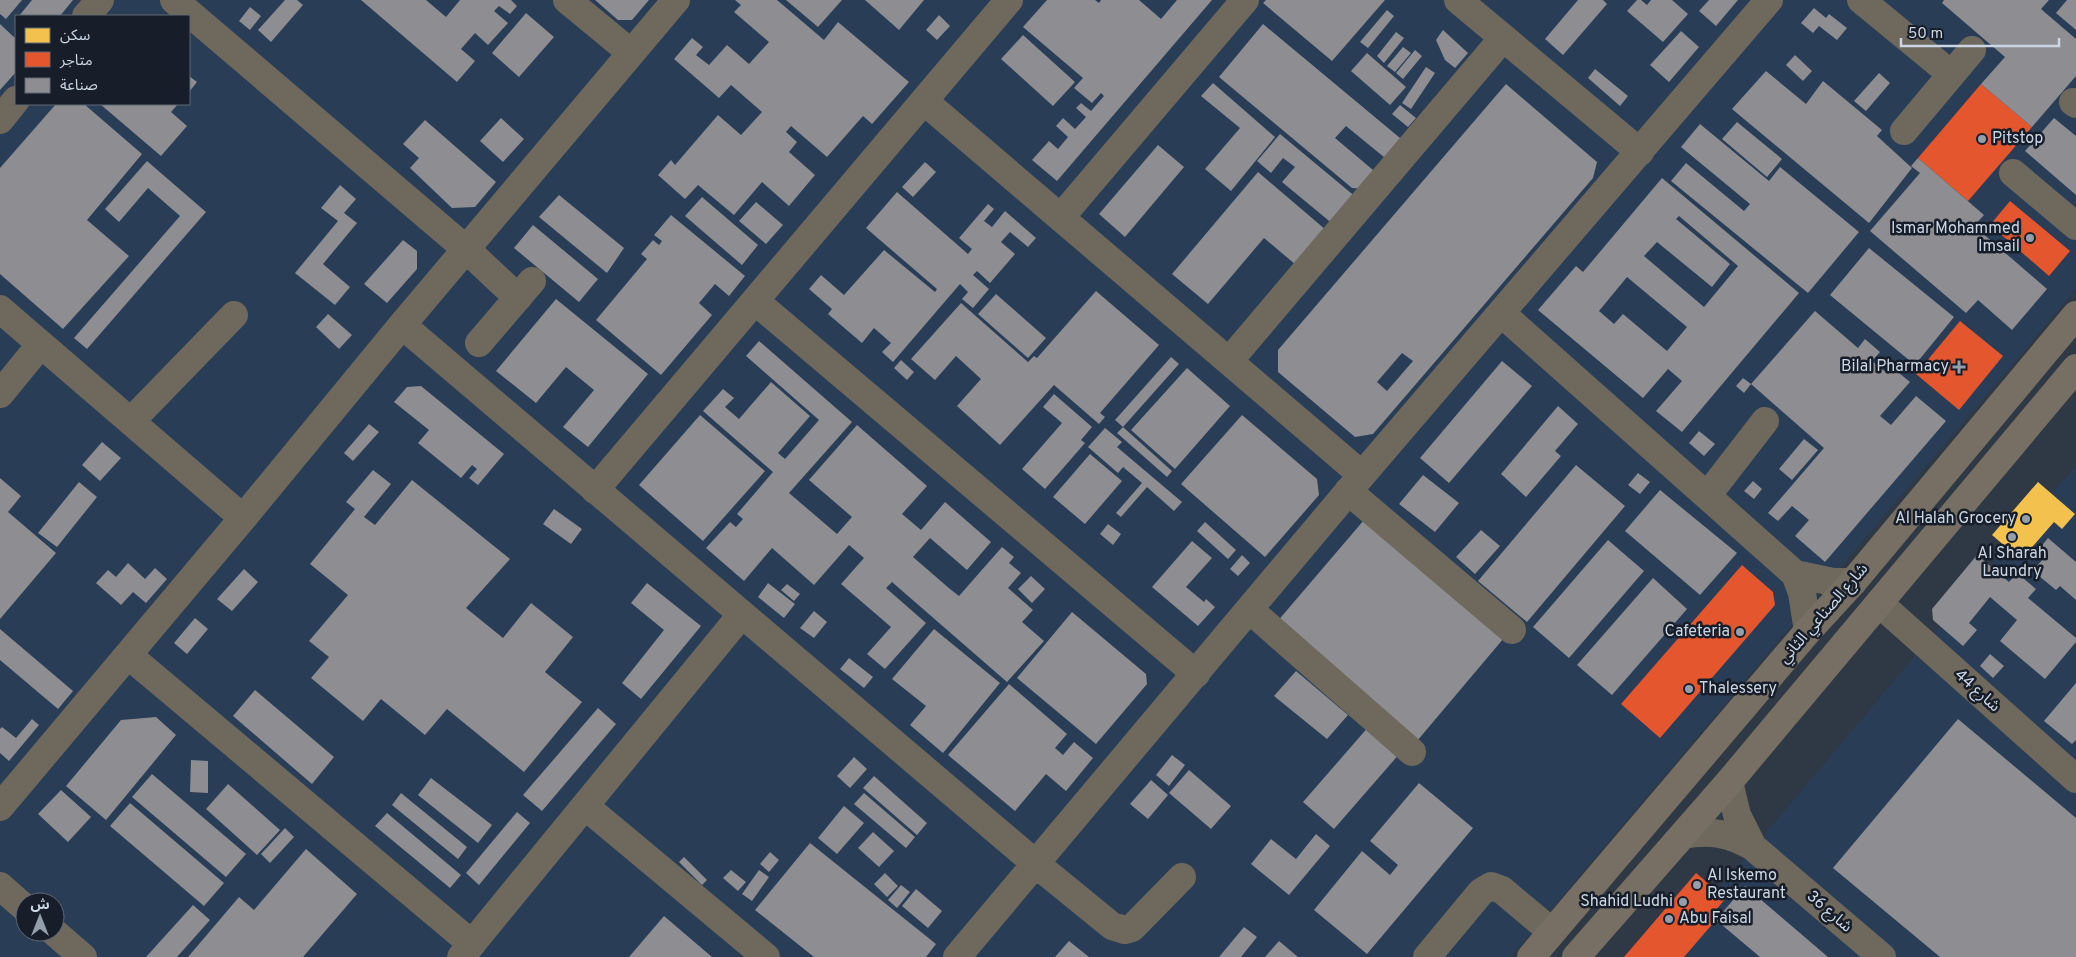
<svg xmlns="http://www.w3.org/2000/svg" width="2076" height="957" font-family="Overpass,'Noto Sans Arabic',sans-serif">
<rect width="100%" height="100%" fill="#2f3845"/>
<!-- built -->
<path fill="#293d57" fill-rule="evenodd" d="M0,0h2076v289l-565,668h-1511zM16,16h173v88h-173zM25,902h30v30h-30z
M2076,465v492h-415z"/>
<!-- homes -->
<path fill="#f2c14e" d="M2038,482l37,32 -13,15 -8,-7 -33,38 -29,-25z"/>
<!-- shops -->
<path fill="#e4572e" d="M1981,84l51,43 -64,74 -50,-43z
M2010,201l60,50 -21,25 -59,-51z
M1960,321l43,35 -44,54 -43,-36z
M1742,565l31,27 2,13 -115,133 -39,-34z
M1696,873l30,25 -10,12 5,4 -37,43h-60z"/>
<!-- industry -->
<path fill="#8d8d92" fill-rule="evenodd" d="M0,0h22l-16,19 -6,-5z
M32,0h41l-13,16h-41z
M285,0h12l6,5 -32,37 -13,-12z
M361,0h65l20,17 14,-17h51l6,6 -7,8 -11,-8 -5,5 14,12 -20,22 -13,-12 -14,16 14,12 -18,21z
M595,0h54l-17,20h-14z
M735,0h42l47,40 14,-18 71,60 -37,42 -9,-8 -36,41 -36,-31 -5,6 11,10 -8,10 26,23 -26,31 -27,-24 -28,33 -36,-30 -13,14 -27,-24 13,-15 4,5 43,-50 23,20 21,-23 -31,-27 -12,13 -45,-39 18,-21 11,9 -7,8 13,10 18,-20 22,19 20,-22 -35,-30 7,-7z
M786,0h56l-24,27z
M865,0h59l-25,30z
M1047,0h48l4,3 2,-3h38l22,19 16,-19h35l-155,181 -25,-21 17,-19 9,8 10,-12 -12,-11 7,-8 12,11 11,-12 -10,-9 5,-5 10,8 13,-15 -3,-3 -9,10 -18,-15 9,-10 -60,-51z
M1266,0h119l-53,61 -69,-58z
M1578,0h25l4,4 -44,51 -18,-16z
M1637,0h4l6,5 4,-5h21l16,14 -25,28 -36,-31z
M1709,0h29l-22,26 -17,-15z
M1944,0h105l-8,9 35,30v37l-44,51 -51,-43 24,-27 -63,-54z
M2067,0h9v30l-20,-17z
M250,7l11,9 -11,14 -11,-9z
M1814,8l12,10 3,-4 18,14 -10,12 -18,-14 -6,7 -12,-10z
M1387,10l7,6 -26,32 -8,-6z
M526,13l28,24 -35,40 -27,-24z
M939,15l11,11 -13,14 -11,-10z
M0,24l16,15v33l-16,18z
M1263,24l143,119 -16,19 -44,-36 -11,12 44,37 -12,14 -15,-1 -133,-111z
M1443,30l25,23 -13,15 -10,-8 -9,-20z
M1681,31l18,16 -30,35 -19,-17z
M1396,32l8,6 -20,25 -7,-7z
M1023,35l52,47 -22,24 -52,-47z
M1403,47l8,6 -16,19 -8,-6z
M1415,50l7,6 -19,23 -7,-6z
M1367,53l39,34 -16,18 -39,-34z
M1795,55l17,16 -9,10 -17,-16z
M1426,67l9,6 -24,36 -9,-6z
M1595,69l33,27 -8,10 -32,-28z
M1766,71l40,33 17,-23 59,49 -5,6 35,32 -43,55 -137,-114z
M1879,73l11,10 -24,28 -12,-10z
M189,76l8,6 -8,10z
M1213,83l62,54 -44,54 -26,-22 35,-41 -39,-32z
M1506,84l91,78 -4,16 -220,256 -18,3 -77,-65v-22zM1402,353l11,8 -26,30 -10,-9z
M56,104h28l58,50 -55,66 42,36 -66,73 -63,-55v-106z
M100,104h78l-7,8 16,14 -26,30z
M1400,105l16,13 -8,9 -16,-13z
M501,118l23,21 -21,23 -23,-21z
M2054,118l22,18v59l-51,-44z
M425,120l71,62 -21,25 -23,1 -42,-40 9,-10 -16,-14z
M1737,122l45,37 -15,18 -45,-38z
M1700,124l69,57 11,-14 79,65 -51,61 -137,-112 15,-18 58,48 6,-7 -69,-57z
M1280,134l77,64 -23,27 -52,-43 13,-15 -12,-9 -12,15 -14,-12z
M1158,145l26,22 -59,70 -26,-23z
M1918,158l66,57 -10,11 73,63 -35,41 -34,-30 -12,13 -96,-82 50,-58 -9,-7z
M147,161l59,51 -119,137 -13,-11 106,-122 -32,-28 -29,34 -14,-13z
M925,162l11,10 -23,25 -11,-10z
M1258,172l68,58 -30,35 -32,-27 -56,66 -36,-30z
M1662,178l137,115 -117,139 -26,-21 26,-30 -14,-12 -25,29 -105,-88 38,-44 7,6zM1679,216l59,50 -34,41 -60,-51 13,-14 55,45 18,-23 -54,-45zM1627,277l60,50 -20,24 -44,-37 -9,10 -15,-13z
M340,185l16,14 -12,14 13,10 -34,41 27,23 -15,18 -40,-32 43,-52 -17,-13z
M897,192l71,62 4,-5 -13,-11 29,-34 6,5 -10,12 8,6 13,-16 31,27 -8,9 -18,-15 -9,10 14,12 -25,29 -13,-12 -4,4 16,14 -16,19 -11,-9 6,-7 -8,-8 -67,78 -11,-10 9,-9 -17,-15 -12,15 -34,-29 4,-5 -23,-20 12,-14 23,20 40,-45 51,42 2,-3 -71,-61z
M559,195l65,53 -17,25 -68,-56z
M702,197l56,48 -16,20 -57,-49z
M756,202l27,23 -17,19 -27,-23z
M671,215l74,61 -16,20 -14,-12 -16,19 13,12 -51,60 -65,-55 51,-61 -6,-5 12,-14 6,5 3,-4 -8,-6z
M533,225l65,54 -19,23 -65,-54z
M403,240l14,11v18l-30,34 -23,-19z
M1869,248l85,69 -39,48 -85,-70z
M1096,291l63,54 -59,68 5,4 -6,7 -45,-39 -54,60 -43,-39 24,-27 -25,-23 -21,24 -24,-21 50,-56 67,59 6,-6 3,2z
M996,294l50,44 -18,20 -50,-44z
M556,299l92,75 -60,73 -25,-20 31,-37 -28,-23 -30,36 -40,-32z
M1815,311l43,37 7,-9 15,13 -8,9 16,13 5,-6 17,14 -30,34 11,9 25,-29 30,25 -121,141 -30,-26 14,-16 -17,-14 -14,15 -10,-8 56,-65 -73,-64 -7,9 -8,-7 7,-8 8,6z
M328,314l24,21 -13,14 -23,-22z
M759,341l93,81 -63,71 48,41 15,-17 -43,-37 48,-55 70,61 -25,28 19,16 24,-28 46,40 -24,28 -37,-32 -17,19 37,32 9,7 43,-49 12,10 -5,6 12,10 -13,15 25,22 -11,12 22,19 -37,41 -115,-100 -6,6 40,35 -41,46 -18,-15 24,-27 -50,-43 23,-26 -15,-13 -35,40 -42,-37 -28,33 -38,-33 24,-26 6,5 7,-8 -6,-5 36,-42 -70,-61 20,-22 11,9 -9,9 14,12 32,-37 39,34 -32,37 7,6 34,-39 -73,-64z
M1171,357l8,7 -56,63 -8,-7z
M901,360l13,12 -7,8 -13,-12z
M1502,361l30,25 -83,97 -29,-25z
M1187,368l43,38 -55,63 -44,-39z
M421,386l83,68 -26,31 -9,-7 8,-9 -5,-4 -11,13 -43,-35 11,-13 -35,-28 13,-15z
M1054,394l38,33 -11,13 4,3 -40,46 -23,-20 40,-46 -19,-16z
M1558,406l20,18 -23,27 6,5 -35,41 -25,-23z
M700,415l65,56 -62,70 -64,-56z
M1242,415l75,64 2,16 -54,62 -84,-73z
M369,424l10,8 -26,29 -9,-8z
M1123,427l49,44 -5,6 -50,-44z
M1105,428l17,14 -5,5 65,55 -8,9 -27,-24 -26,30 -5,-4 26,-30 -19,-16 -5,6 -30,-26z
M1699,431l16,13 -11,12 -15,-13z
M1804,439l14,11 -26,30 -13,-11z
M102,442l19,16 -21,23 -18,-16z
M1090,454l32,27 -37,43 -32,-27z
M1576,465l49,41 -98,116 -49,-41z
M373,470l18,14 -27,33 11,8 37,-45 98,79 -44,49 37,30 28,-35 42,34 -28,35 37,30 -58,70 -77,-63 -22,26 -44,-36 -18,22 -52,-43 18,-21 -20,-16 39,-46 -38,-31 45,-55 -9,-7z
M1638,473l12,9 -10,12 -12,-9z
M1423,475l36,28 -24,29 -36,-28z
M0,478l21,18 -13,16 48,41 -56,66z
M1753,481l9,8 -8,10 -10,-8z
M79,482l18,15 -40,50 -19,-14z
M1660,490l77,63 -37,42 -75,-64z
M554,509l28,20 -11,15 -28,-20z
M1364,520l140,118 -87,103 -141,-118z
M1205,522l31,28 -8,9 -31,-28z
M1108,524l13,10 -8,11 -13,-11z
M1481,530l19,16 -25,28 -19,-17z
M2048,538l28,24v38l-16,-14 -4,4 -23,-19 14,-17 -7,-6z
M1608,540l36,31 -75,87 -36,-31z
M1192,541l20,17 -26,29 18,15 2,-3 9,8 -17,19 -46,-39z
M1242,555l8,8 -12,13 -8,-7z
M1977,555l32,27 8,-9 19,16 -8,9 48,40v4l-31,37 -45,-38 17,-21 -27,-23 -21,26 8,7 -14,16 -30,-26 -1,-11z
M128,563l17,16 10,-11 12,11 -21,24 -13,-11 -12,13 -25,-22 12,-13 8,7z
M244,569l14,13 -26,29 -15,-12z
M1031,576l14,13 -13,14 -14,-14z
M1653,578l34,31 -75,86 -35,-30z
M647,583l54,43 -60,73 -19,-16 42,-53 -33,-27z
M768,583l27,21 -11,14 -26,-21z
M787,584l13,10 -6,7 -13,-11z
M814,611l13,11 -13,16 -14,-10z
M1072,612l74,62 1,10 -51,60 -79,-66z
M195,618l13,11 -21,25 -13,-11z
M0,629l73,62 -15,18 -58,-49z
M934,629l66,54 -57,70 -33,-28 16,-19 -34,-27z
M1990,654l14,12 -11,12 -13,-12z
M849,658l24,19 -9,11 -24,-19z
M1296,671l52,44 -21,24 -53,-43z
M2076,683v57l-4,4 -28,-23z
M1009,684l58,50 -12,14 8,7 11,-13 19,16 -27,33 -20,-17 -31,37 -67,-56z
M255,690l79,67 -22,27 -79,-68z
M598,708l18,16 -74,87 -19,-16z
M156,717l20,18 -70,85 -40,-34 55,-66z
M32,719l7,6 -30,36 -9,-8v-24l2,-2 14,11z
M1958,719l118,99v139h-136l-107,-89z
M1370,725l31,27 -67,77 -31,-27z
M1172,755l13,10 -16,21 -13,-11z
M854,757l13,12 -17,19 -13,-12z
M191,760l17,1v32l-18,-1z
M1189,770l42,36 -20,23 -42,-36z
M152,774l94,80 -20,23 -94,-80z
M874,776l53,47 -10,12 -54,-47z
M431,778l61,47 -14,18 -60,-48z
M1151,780l17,15 -20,24 -18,-15z
M1419,783l54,45 -106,126 -53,-44 48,-59 28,24 8,-10 -28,-24z
M228,784l52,46 -23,25 -51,-46z
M61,790l30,27 -23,25 -30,-28z
M401,793l66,54 -9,12 -66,-54z
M864,793l51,44 -9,11 -52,-44z
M130,803l94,80 -20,23 -94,-80z
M844,806l20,17 -27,31 -19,-16z
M517,812l13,11 -51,62 -13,-12z
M387,813l74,62 -11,13 -75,-62z
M285,828l9,9 -24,26 -9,-9z
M873,832l21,19 -15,16 -21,-19z
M1316,834l14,12 -41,49 -38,-31 20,-25 25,20z
M810,843l126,101 -10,13h-112l-59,-47z
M306,849l51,45 -54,63h-115l51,-60 15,13z
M770,852l9,8 -10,12 -9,-8z
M684,857l23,23 -5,5 -23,-23z
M731,870l15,12 -8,9 -15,-13z
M759,870l10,7 -17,24 -10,-7z
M885,873l13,13 -11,11 -13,-13z
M901,885l9,7 -13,16 -9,-8z
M1745,886l83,71h-68l-44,-37z
M916,889l26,22 -14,17 -26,-22z
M193,905l17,15 -33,37h-31z
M664,916l48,41h-83z
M1244,927l13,10 -16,20h-22z
M1069,941l20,16h-34z
M1279,941l19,16h-33z"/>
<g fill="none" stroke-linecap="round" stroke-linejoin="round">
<!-- minor -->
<path stroke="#6e685d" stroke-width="28" d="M174,0l293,250 51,48
M567,0l63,52
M1458,0l182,152
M1861,0l90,74
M86,16l14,-16
M924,101l438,374
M2073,102l3,2
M0,120l16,-20
M1904,131l68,-81
M2013,173l63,53
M1061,217l184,-217
M755,301l441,373
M0,309l243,209
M1501,313l294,261 7,19 6,38
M402,325l634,539 76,62 13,4 7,-2 50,-51
M479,343l53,-62
M1229,361l274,-323
M0,394l41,-50
M131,421l103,-106
M595,490l414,-490
M1348,491l164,139
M1707,496l58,-75
M1795,574l38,8h20
M1879,603l197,176
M1250,610l162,142
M128,655l344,289
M1729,782l8,33 16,32
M585,806l181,151
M0,807l243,-289 159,-193 274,-325
M1683,835c27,-5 46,-2 70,12l129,110
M0,886l25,22
M54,932l29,25
M461,957l281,-343
M957,957l405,-482 407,-475
M1427,957l54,-65 10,-6 11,4 50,42"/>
<!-- major -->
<path stroke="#776f63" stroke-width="28" d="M1531,957l277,-326 45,-49 223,-267
M1576,957l153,-175 347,-414"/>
</g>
<!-- markers -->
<g fill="#949fac" stroke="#171e29" stroke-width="2">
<circle cx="1982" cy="139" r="5"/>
<circle cx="2030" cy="238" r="5"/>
<path d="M1956.5 359.5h5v5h5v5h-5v5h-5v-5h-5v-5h5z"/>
<circle cx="2026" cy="519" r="5"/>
<circle cx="2012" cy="537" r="5"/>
<circle cx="1740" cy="632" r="5"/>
<circle cx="1689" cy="689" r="5"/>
<circle cx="1697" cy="885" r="5"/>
<circle cx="1683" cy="902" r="5"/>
<circle cx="1669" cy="919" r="5"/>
</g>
<g text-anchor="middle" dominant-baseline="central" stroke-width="5" stroke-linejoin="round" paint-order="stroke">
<!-- poi labels -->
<g font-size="16" fill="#cbd6e4" stroke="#171e29" text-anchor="end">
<text x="1992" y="139" text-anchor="start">Pitstop</text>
<text x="2020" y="229">Ismar Mohammed<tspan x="2020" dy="18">Imsail</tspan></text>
<text x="1949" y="367">Bilal Pharmacy</text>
<text x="2016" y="519">Al Halah Grocery</text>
<text x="2012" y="554" text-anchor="middle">Al Sharah<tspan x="2012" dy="18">Laundry</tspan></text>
<text x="1730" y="632">Cafeteria</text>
<text x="1699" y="689" text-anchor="start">Thalessery</text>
<text x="1707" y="876" text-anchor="start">Al Iskemo<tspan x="1707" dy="18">Restaurant</tspan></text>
<text x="1673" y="902">Shahid Ludhi</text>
<text x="1679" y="919" text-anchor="start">Abu Faisal</text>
</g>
<!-- street labels -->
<g font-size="16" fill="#cbd6e4" stroke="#171e29">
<text transform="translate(1824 614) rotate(-49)">شارع الصناعي الثاني</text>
<text transform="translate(1977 691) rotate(42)">شارع 44</text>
<text transform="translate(1829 912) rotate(41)">شارع 36</text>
</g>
</g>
<!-- legend -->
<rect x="15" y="15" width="175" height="90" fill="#171e29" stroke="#5f6874"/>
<rect x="25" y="28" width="25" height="15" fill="#f2c14e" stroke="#5f6874"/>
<text x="60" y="40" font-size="15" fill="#cbd6e4">سكن</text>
<rect x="25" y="52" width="25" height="15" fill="#e4572e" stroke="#5f6874"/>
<text x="60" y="65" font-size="15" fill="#cbd6e4">متاجر</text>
<rect x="25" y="78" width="25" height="15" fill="#8d8d92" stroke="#5f6874"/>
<text x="60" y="90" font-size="15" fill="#cbd6e4">صناعة</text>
<!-- north arrow -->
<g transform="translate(40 917)"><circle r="24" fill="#171e29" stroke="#5f6874"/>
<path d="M0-4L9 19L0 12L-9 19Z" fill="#949fac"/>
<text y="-8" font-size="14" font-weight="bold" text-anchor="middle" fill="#cbd6e4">ش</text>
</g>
<!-- scale -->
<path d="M1901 38v8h158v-8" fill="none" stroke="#cbd6e4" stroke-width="2.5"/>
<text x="1908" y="38" font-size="15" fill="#cbd6e4" stroke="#171e29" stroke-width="4" paint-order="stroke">50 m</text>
</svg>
